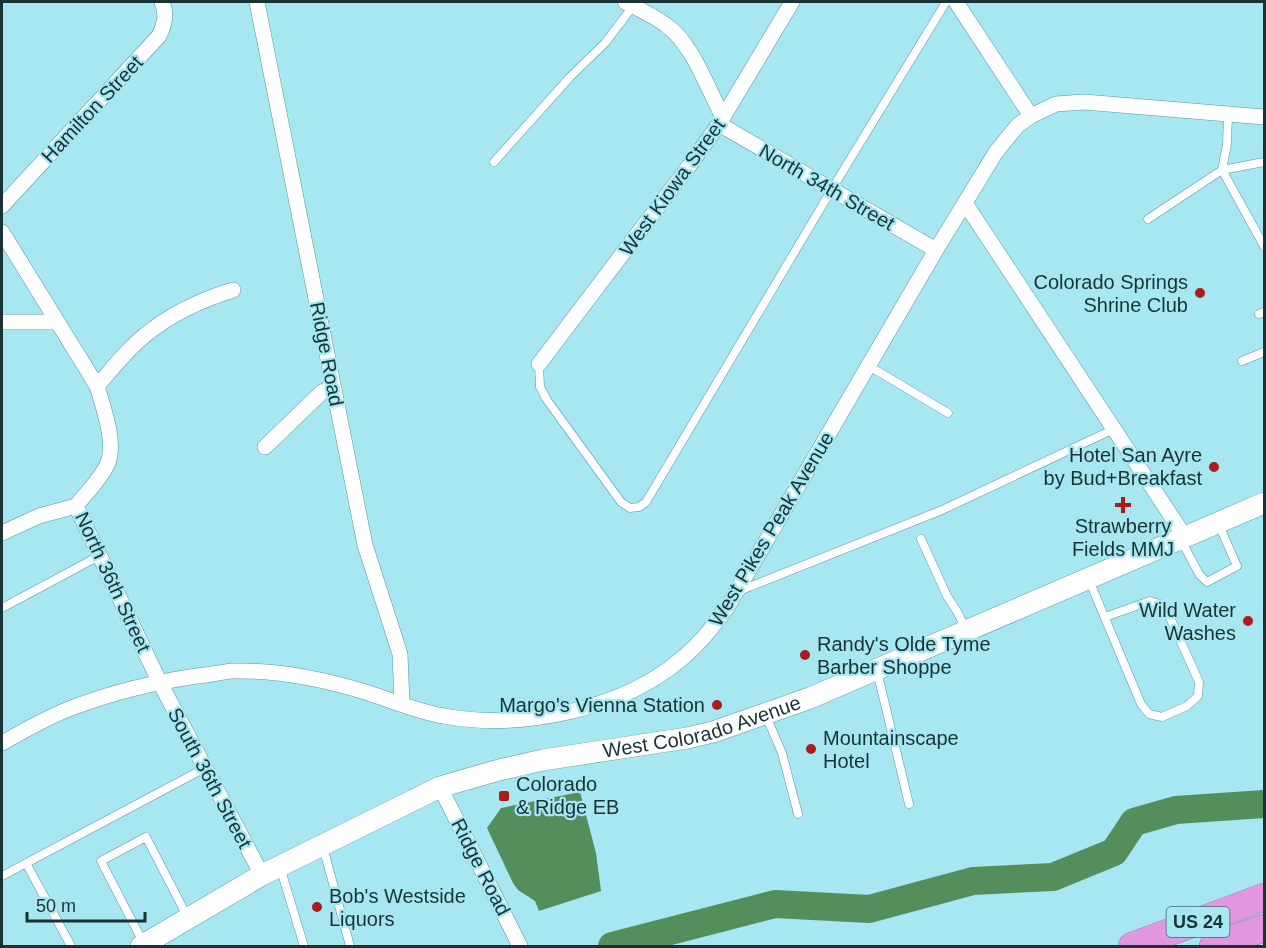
<svg xmlns="http://www.w3.org/2000/svg" width="1266" height="948" font-family="Arial,sans-serif">
<rect width="100%" height="100%" fill="#a6e7f1"/>
<!-- water -->
<path fill="#548e5d" d="M580,792l16,61 5,38 -62,20 -4,-10 -17,-11 -5,-7 -26,-55 14,-20z"/>
<g fill="none" stroke-linecap="round" stroke-linejoin="round">
<!-- river -->
<path stroke="#548e5d" stroke-width="28" d="M612,946l163,-42 94,5 104,-28 80,-4 61,-25 20,-30 42,-12 88,-6"/>
<defs>
<path id="lane" d="M1228,114l-1,30 -5,26 42,76
M494,162l76,-85 35,-34 28,-37
M1148,219l74,-49 42,-8
M1259,314l5,-2
M1242,361l22,-9
M539,364l1,23 7,13 74,102 9,6 9,-1 7,-5 186,-313 114,-187
M869,366l79,47
M921,539l26,57 11,17 8,17
M1181,540l18,34 8,8 30,-16 -18,-41
M1089,580l52,124 8,10 13,3 25,-11 11,-10 1,-14 -31,-69 -8,-9 -10,-3 -45,16
M739,591l203,-81 172,-81
M2,608l97,-52
M877,671l32,133
M766,716l16,37 16,61
M323,847l27,99
M26,863l45,83
M280,867l24,79
M2,876l203,-108
M144,944l-43,-83 45,-24 41,79"/>
<path id="street" d="M257,2l108,543 35,109 2,50
M625,2c14,7 29,14 41,23 27,19 41,63 57,92
M956,2l75,114
M719,124l217,126
M965,203l220,334
M2,206l157,-170c6,-12 8,-22 3,-34
M2,232l95,154c6,21 20,58 10,79 -7,15 -21,28 -31,41l83,175 103,194
M2,322h55
M539,364l150,-198 30,-42 73,-122
M97,386c16,-18 32,-39 52,-54 24,-19 55,-33 84,-42
M265,447l57,-55 11,-5
M2,533l37,-17 37,-10
M2,743c23,-13 47,-27 72,-36 40,-15 81,-25 123,-31 12,-1 24,-4 36,-5 43,-1 89,8 129,20 27,8 55,21 82,25 76,14 177,-6 236,-56 19,-15 34,-34 48,-54l208,-356 60,-98 22,-27 13,-9 25,-12 28,-2 180,15
M440,787l80,159"/>
<g id="secondary">
<path id="s1" d="M141,946l121,-71 178,-88 59,-17 44,-10 144,-22 26,-6 97,-34 454,-195"/>
</g>
<path id="highway" d="M1132,946l132,-49
M1213,946l51,-18"/>
</defs>
<!-- lane casing -->
<use href="#lane" stroke="#57969f" stroke-width="9"/>
<!-- street casing -->
<use href="#street" stroke="#57969f" stroke-width="16"/>
<!-- secondary casing -->
<use href="#secondary" stroke="#57969f" stroke-width="22"/>
<!-- highway casing -->
<use href="#highway" stroke="#9c74a5" stroke-width="28"/>
<!-- lane -->
<use href="#lane" stroke="#fff" stroke-width="8"/>
<!-- street -->
<use href="#street" stroke="#fff" stroke-width="15"/>
<!-- secondary -->
<use href="#secondary" stroke="#fff" stroke-width="21"/>
<!-- highway -->
<use href="#highway" stroke="#e397e1" stroke-width="27"/>
</g>
<!-- markers -->
<g fill="#ad1c1a" stroke="#a6e7f1" stroke-width="2">
<circle cx="1200" cy="293" r="6"/>
<circle cx="1214" cy="467" r="6"/>
<path d="M1120 496h6v6h6v6h-6v6h-6v-6h-6v-6h6z"/>
<circle cx="1248" cy="621" r="6"/>
<circle cx="805" cy="655" r="6"/>
<circle cx="717" cy="705" r="6"/>
<circle cx="811" cy="749" r="6"/>
<rect x="498" y="790" width="12" height="12" rx="3"/>
<circle cx="317" cy="907" r="6"/>
</g>
<g text-anchor="middle" dominant-baseline="central" stroke-width="4.5" stroke-linejoin="round" paint-order="stroke">
<!-- shield labels -->
<rect fill="#a6e7f1" stroke="#43686e" stroke-width="1.5" x="1166.5" y="907" width="63" height="30" rx="4.5"/>
<g font-size="18" font-weight="bold" fill="#183236">
<text x="1198" y="922">US 24</text>
</g>
<!-- street labels -->
<g font-size="20" fill="#183236" stroke="#a6e7f1">
<text transform="translate(92 109) rotate(-47)">Hamilton Street</text>
<text transform="translate(672 187) rotate(-54)">West Kiowa Street</text>
<text transform="translate(827 187) rotate(30)">North 34th Street</text>
<text transform="translate(327 354) rotate(79)">Ridge Road</text>
<text transform="translate(771 529) rotate(-59)">West Pikes Peak Avenue</text>
<text transform="translate(113 582) rotate(65)">North 36th Street</text>
<text stroke="none"><textPath href="#s1" startOffset="608">West Colorado Avenue</textPath></text>
<text transform="translate(210 778) rotate(62)">South 36th Street</text>
<text transform="translate(481 867) rotate(63)">Ridge Road</text>
</g>
<!-- poi labels -->
<g font-size="20" fill="#183236" stroke="#a6e7f1" text-anchor="end">
<text x="1188" y="282">Colorado Springs<tspan x="1188" dy="23">Shrine Club</tspan></text>
<text x="1202" y="455">Hotel San Ayre<tspan x="1202" dy="23">by Bud+Breakfast</tspan></text>
<text x="1123" y="526" text-anchor="middle">Strawberry<tspan x="1123" dy="23">Fields MMJ</tspan></text>
<text x="1236" y="610">Wild Water<tspan x="1236" dy="23">Washes</tspan></text>
<text x="817" y="644" text-anchor="start">Randy's Olde Tyme<tspan x="817" dy="23">Barber Shoppe</tspan></text>
<text x="705" y="705">Margo's Vienna Station</text>
<text x="823" y="738" text-anchor="start">Mountainscape<tspan x="823" dy="23">Hotel</tspan></text>
<text x="516" y="784" text-anchor="start">Colorado<tspan x="516" dy="23">&amp; Ridge EB</tspan></text>
<text x="329" y="896" text-anchor="start">Bob's Westside<tspan x="329" dy="23">Liquors</tspan></text>
</g>
</g>
<!-- border -->
<rect width="1266" height="948" fill="none" stroke="#183236" stroke-width="6"/>
<!-- scale -->
<path d="M27 912v9h118v-9" fill="none" stroke="#183236" stroke-width="3"/>
<text x="36" y="912" font-size="18" fill="#183236" stroke="#a6e7f1" stroke-width="4.5" paint-order="stroke">50 m</text>
</svg>
